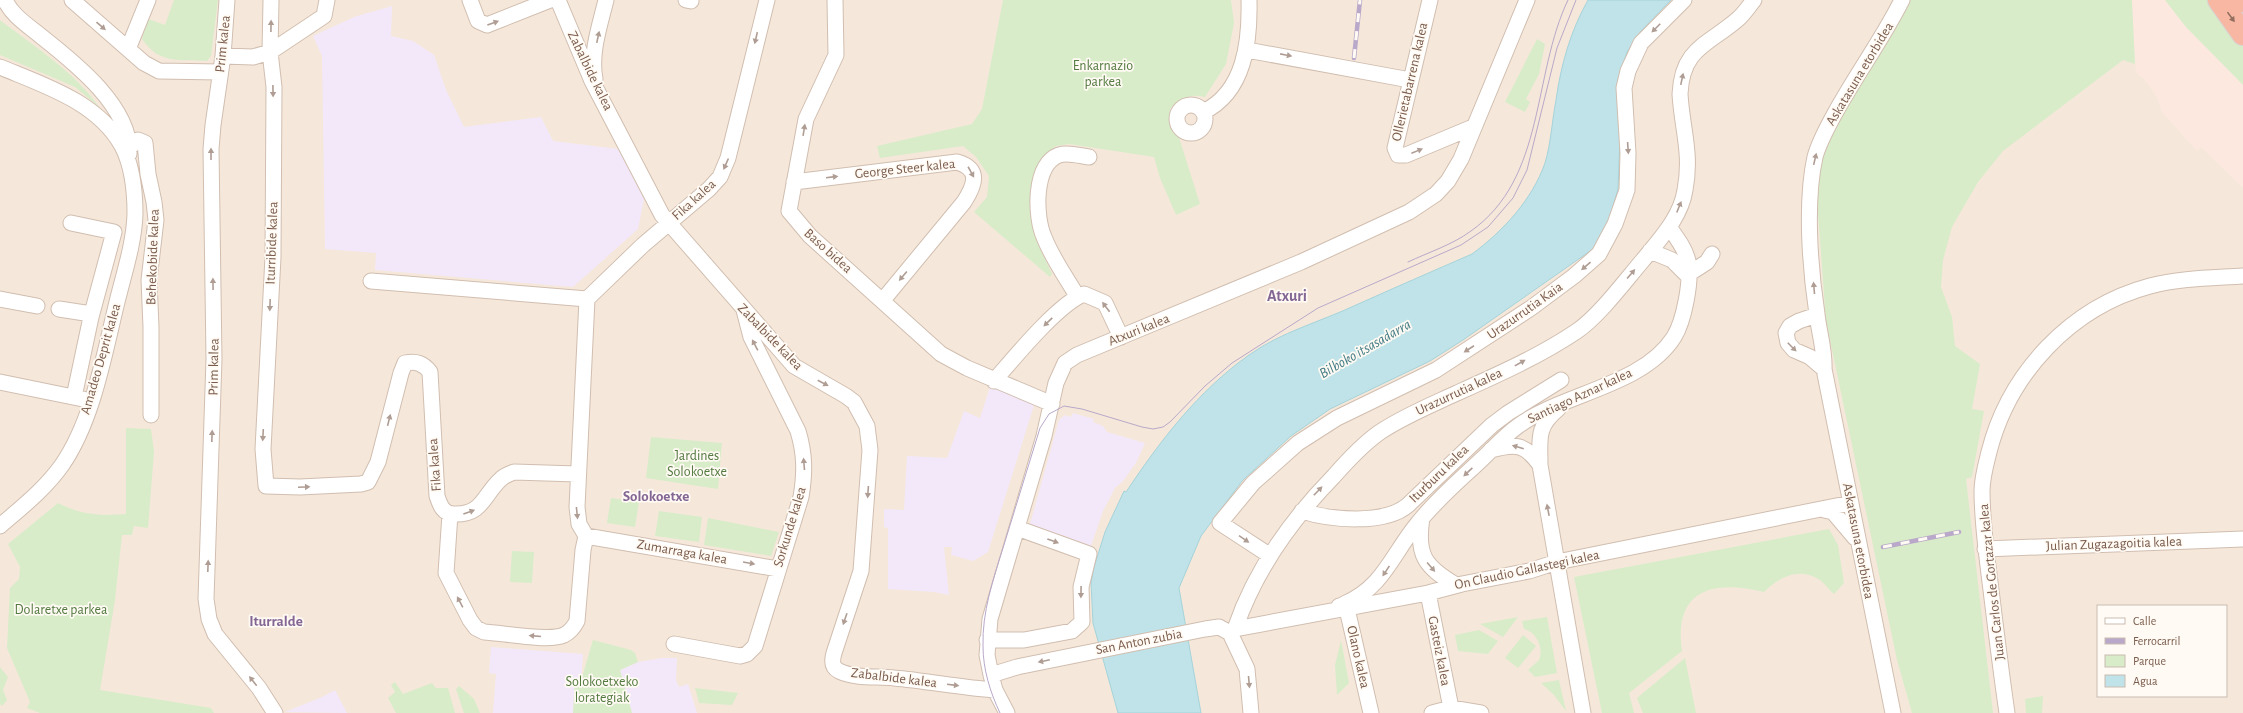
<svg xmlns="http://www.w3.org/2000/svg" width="2243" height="713" font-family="'Alegreya Sans',sans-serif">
<rect width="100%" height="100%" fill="#fdf6ec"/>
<!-- residential -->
<path fill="#f5e8da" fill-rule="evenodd" d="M0,0h2243v713h-2243zM2098,606h128v90h-128z"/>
<!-- commercial -->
<path fill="#fde8e0" d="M2131,0h34l21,27 57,57v104l-42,-41 -4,4 -35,-39 -5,-15 -13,-18 -8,-7z"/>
<!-- education -->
<path fill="#f3e8fa" d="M392,6l-1,30 22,5 21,14 12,35 18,37 77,-10 12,24 65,8 26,50 -6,30 -65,58 -198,-17 1,-17 -51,-4 -3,-193 -9,-20 41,-19z
M990,387l45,15 -47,150 -15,9 -22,-6 1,-8h-8l5,48 -15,-3 -46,-3v-61l-4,-1v-18l20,1 3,-54 40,2 17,-47 16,7z
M1073,413l21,6 -1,3 10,4 4,6 38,11 -9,20 -13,18 -8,7 -12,23 -12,35 -32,-12 -2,2 -27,-12 29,-104 6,-5 6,2z
M491,647l92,7 -2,27h-6l-2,32h-80l3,-39 -7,-1z
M662,658h15l-1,22 3,7 9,-3 9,29h-65l-12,-43 18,-8z
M335,690l12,23 -62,-1 37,-15z"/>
<!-- green -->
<path fill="#d8ecc9" d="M174,0h44l-7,56 -4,5c-29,-2 -47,4 -65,-22l6,-20 17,6z
M1003,0h228l3,23 -8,41 -21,33c-16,-4 -24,1 -35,12l30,95 -24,11 -16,-37 -6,-21 -85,-13 -13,2 -8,6 -7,11 -8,53 4,26 15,32 -2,3 -76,-65 13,-15 2,-21 -13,-19 -13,-11 -83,12 -3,-12 95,-22 10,-15z
M1907,0h225l3,64 -12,-4 -120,91 -25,31 -26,45 -9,33 -2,27 11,30 3,29 25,18 -8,45 12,2 -12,66 -6,2 27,234h-81l-15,-53 -71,-339 -9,-120 4,-48z
M2165,0h45l33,46v39l-57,-58z
M0,20c34,26 75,52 99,87l-24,-20 -75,-32z
M1537,39l8,5 -6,30 -13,25 4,3 -5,10 -20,-10z
M126,428l25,1 3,23 -6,76 -14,-2 -2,9h-10l-7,65 -15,90 111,18 3,5h-174l-13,-5 3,-6 -23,-54 3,-60 9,-9 1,-12 -12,-23 50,-41c23,12 43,13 68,11z
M651,437l71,6 -4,46 -72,-11z
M611,498l28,4 -4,25 -28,-4z
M659,511l43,6 -3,25 -44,-6z
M708,518l71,14 -8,24 -67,-11z
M1829,529l9,16 6,38 -10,11c-5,-4 -10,-12 -16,-15 -20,-12 -40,-1 -54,13 -52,-13 -91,-2 -82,59l-53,42 5,20h-32l-28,-136z
M512,551l22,1 -2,31 -22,-1z
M1518,617l-15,20 -23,-13z
M1547,617l10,56 -22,4 -7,-7 11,-10c5,-11 -2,-28 -15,-31l-2,-8z
M1479,630l19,11 -10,13 -30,-3 -3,-16z
M1523,635l13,11 -18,22 -13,-10z
M593,640l38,10 4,3 3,9 -18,8 12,43h-59l2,-33 6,1z
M1341,640l8,43 -12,12 -2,-30z
M1685,658l11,55h-53l-6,-15z
M0,667l8,10 -5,13 4,10 -5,6 -2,-2z
M1559,680l7,31 -12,-16 -13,-12z
M395,682l8,12 29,-11 4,5h12l7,25h-59l-8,-15 7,-6 -4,-7z
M459,686l15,13 6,14h-16l-8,-24z
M695,688l43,5 -6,12 -33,-2z
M2043,696l-1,17h-16l-1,-14z"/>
<!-- water -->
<path fill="#bfe3e8" stroke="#a5d3da" d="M1588,0h83l-30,31 -14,21 -10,33 3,54 -2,50 -9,31 -16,29 -130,91 -33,21 -100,48 -39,27 -49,45 -41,55 -22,52 22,125h-83l-25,-90 -2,-40 3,-16 11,-35 19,-41 2,1c34,-51 72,-101 123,-137 32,-23 71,-33 107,-50 38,-17 77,-34 116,-51 31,-23 60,-54 73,-91 6,-20 7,-42 11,-63 5,-35 14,-68 32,-100z"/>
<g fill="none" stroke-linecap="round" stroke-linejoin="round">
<defs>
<path id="minor" d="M5,0c7,16 24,26 37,37 33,26 90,71 87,117
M72,0l72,63 15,8 61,1
M227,0l-4,56 -10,69 -2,24 3,210 -8,240 3,20 6,15 44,54 16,25
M271,0l-1,52 4,35 -1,170 -10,192 3,37 34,1 61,-3 7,-2 10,-20 23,-89 4,-10c11,-2 18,0 25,9l7,124c3,9 6,18 17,18 29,1 29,-19 47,-35 4,-4 8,-5 13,-7l63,2
M470,0l8,21 9,4 63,-25
M558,0l34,81 70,134 132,151 52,30 8,6 13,24 3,24 -9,121 -27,82c-2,7 -3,14 5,18 17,8 38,5 55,7 34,3 68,10 101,12
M686,0l5,1
M835,0l1,55 -30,64 -17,92 21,25 131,118 26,14 85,36
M1430,0l-35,148 3,7h8l67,-28
M128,49l20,-49
M1247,50l163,30
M223,56l30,1 17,-5 54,-36 3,-16
M0,67c43,18 98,35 122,79 10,19 13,46 13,68 -1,30 -11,59 -18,88 -13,53 -24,118 -55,163 -17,24 -40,42 -62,61
M595,79c-5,-26 5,-54 11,-79
M1177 119a14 14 0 1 1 28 0a14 14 0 1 1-28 0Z
M1203,112c42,-20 47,-71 46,-112
M129,148l9,-8 7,3 3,31 6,28 2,18 -7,60 2,47v88
M794,182l163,-20c24,7 18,23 7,40l-81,98
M71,223l43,9 -23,85 -17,80
M1650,251l22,9 15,15
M1687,275l20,-13 5,-8
M371,281l216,18
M1077,296c-11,-19 -25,-38 -33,-59 -9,-20 -11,-72 15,-82 9,-3 21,1 30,2
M0,299l37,7
M59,309l26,4 6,4
M1817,315l-18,6 -9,5 -4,7 2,10 6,7 16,7 14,12
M994,381c20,-23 64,-77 90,-87l21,9 16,34
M0,382l83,17
M1558,409c-22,18 -18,30 -18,56l43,248
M1491,450c25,-7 34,-6 49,15
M1824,510l9,2 22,26
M1302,511c28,9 83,14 106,-6l84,-80 16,-12 53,-33
M450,514l-4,59 24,47 6,8 8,4c19,1 65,10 80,3 6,-3 10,-8 13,-14l6,-71 3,-14 -7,-12 -2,-17 10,-208 56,-54 66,-56 11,-12 8,-19 39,-158
M1422,518c-6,37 3,49 34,67
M586,536l192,33
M1985,549l258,-10
M1269,555l-49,-32 33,-40 45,-40 39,-25 99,-48 95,-62 43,-32 25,-22 16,-30 12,-34 1,-37 -4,-65 4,-17 13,-28 43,-43
M1428,593l23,115
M1344,604c40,-17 48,-50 74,-81 19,-24 42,-43 64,-64 12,-11 22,-23 36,-33 45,-33 125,-40 156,-89 10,-16 18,-57 14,-76 -3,-13 -12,-24 -19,-34
M1339,606l8,3 24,104
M1235,629c20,-59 56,-109 99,-153 14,-16 29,-32 46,-44 24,-16 51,-27 77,-39 40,-18 83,-37 120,-62 22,-15 48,-50 66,-71 17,-21 38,-43 42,-70 7,-37 -3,-61 -5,-96 2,-46 28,-49 58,-75 6,-5 11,-13 16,-19
M1230,633l5,-4 193,-36 34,-9 67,-13 28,-9 294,-59
M1230,633l17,36 4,44
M987,640h37l48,-9 10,-9 -1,-35 8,-33 -72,-26
M674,644l66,12 7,-2 8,-8 46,-149c4,-24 4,-43 -3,-66l-47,-94 -7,-27
M991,675l26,-8 188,-38 14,-2 11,6
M1007,713l-12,-23 -4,-15 -4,-20 3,-36 54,-183 12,-53 9,-20 12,-8 224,-93 108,-50 27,-18 12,-13 13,-22 66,-159
M1432,713l19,-5 30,5
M1893,713l-69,-344c1,-19 -5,-36 -7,-55 -7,-46 -12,-112 -2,-157 4,-15 12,-29 19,-42 21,-39 48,-75 68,-115
M2007,713c-6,-41 -11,-82 -16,-123 -4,-33 -9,-66 -9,-99 0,-13 4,-27 7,-39 20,-79 82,-145 161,-166 30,-8 62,-8 93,-10"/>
<path id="highway" d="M2219,0l24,34
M2243,0v1"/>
</defs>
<!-- minor casing -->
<use href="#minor" stroke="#d1beb0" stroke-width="17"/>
<!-- highway casing -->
<use href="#highway" stroke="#dad1cd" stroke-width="24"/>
<!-- minor -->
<use href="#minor" stroke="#fff" stroke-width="15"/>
<!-- highway -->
<use href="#highway" stroke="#f7b7a3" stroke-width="22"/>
<!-- tram -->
<path stroke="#b9a8c9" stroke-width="1" d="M1408,262c21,-10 44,-17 63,-31 75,-53 61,-156 97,-231
M1000,713c-10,-21 -17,-44 -17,-67 -1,-34 10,-66 20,-98 12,-40 25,-80 37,-120l9,-14 15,-8 18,3 60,18 11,2 10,-2 7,-5 35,-36 27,-23 86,-55 143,-63 27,-18 25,-29 14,-28 30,-122 19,-48"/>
<defs>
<path id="rail" d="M1354,58l6,-58
M1883,547l76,-15"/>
</defs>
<!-- rail casing -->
<use href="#rail" stroke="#b9a8c9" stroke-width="4.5"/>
<!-- rail -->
<use href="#rail" stroke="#fffaf3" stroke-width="3" stroke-dasharray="9" stroke-linecap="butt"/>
</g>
<!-- one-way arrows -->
<defs><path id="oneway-solid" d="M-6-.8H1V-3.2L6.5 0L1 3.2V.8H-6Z"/></defs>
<use fill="#936e5e" href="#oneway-solid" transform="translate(2231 17) rotate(54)"/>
<g fill="#af9d94">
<use href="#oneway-solid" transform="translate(493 23) rotate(-20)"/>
<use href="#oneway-solid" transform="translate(101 26) rotate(41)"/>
<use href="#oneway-solid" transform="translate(271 26) rotate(-89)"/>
<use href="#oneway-solid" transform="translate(1656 28) rotate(135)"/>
<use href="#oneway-solid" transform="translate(598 37) rotate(-78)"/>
<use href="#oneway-solid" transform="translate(756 38) rotate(103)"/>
<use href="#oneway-solid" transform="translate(1286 55) rotate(11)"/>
<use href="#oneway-solid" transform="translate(1682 79) rotate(-78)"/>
<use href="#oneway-solid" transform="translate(273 91) rotate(89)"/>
<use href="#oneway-solid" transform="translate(804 130) rotate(-81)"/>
<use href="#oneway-solid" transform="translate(1628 148) rotate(86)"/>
<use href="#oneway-solid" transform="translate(1417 151) rotate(-22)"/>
<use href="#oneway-solid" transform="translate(211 154) rotate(-90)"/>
<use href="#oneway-solid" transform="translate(1815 159) rotate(-77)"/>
<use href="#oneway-solid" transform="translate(726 164) rotate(114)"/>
<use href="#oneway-solid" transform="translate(971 172) rotate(61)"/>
<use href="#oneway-solid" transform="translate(832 177) rotate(-7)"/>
<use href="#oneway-solid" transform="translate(1679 207) rotate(-68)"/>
<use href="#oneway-solid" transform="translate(1586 266) rotate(139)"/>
<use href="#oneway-solid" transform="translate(1631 274) rotate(-49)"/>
<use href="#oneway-solid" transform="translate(903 276) rotate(130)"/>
<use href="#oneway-solid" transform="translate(213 284) rotate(-91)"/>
<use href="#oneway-solid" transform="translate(1814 288) rotate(-95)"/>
<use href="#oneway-solid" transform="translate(270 305) rotate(92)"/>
<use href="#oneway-solid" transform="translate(1106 307) rotate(-127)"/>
<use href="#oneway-solid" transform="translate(1048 322) rotate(136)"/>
<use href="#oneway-solid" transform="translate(755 345) rotate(-118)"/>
<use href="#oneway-solid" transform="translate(1792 347) rotate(45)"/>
<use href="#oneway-solid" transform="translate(1469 349) rotate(147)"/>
<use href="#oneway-solid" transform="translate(1520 363) rotate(-29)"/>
<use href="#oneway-solid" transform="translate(823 383) rotate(28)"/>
<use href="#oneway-solid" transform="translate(389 420) rotate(-76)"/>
<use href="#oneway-solid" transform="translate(263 435) rotate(93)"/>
<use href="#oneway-solid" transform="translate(212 436) rotate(-88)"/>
<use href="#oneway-solid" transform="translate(1518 447) rotate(-164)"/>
<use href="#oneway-solid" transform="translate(804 464) rotate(-95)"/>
<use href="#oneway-solid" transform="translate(1468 472) rotate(137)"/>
<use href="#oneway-solid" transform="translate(304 487) rotate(-2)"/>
<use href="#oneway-solid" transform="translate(1318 491) rotate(-46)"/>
<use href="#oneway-solid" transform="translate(868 492) rotate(94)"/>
<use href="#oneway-solid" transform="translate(1548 510) rotate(-101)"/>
<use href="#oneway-solid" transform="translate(469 512) rotate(-20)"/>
<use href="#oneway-solid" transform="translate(577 513) rotate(84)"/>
<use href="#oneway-solid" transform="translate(1244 539) rotate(34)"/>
<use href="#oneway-solid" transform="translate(1053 541) rotate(20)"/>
<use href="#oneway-solid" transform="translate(749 563) rotate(10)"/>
<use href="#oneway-solid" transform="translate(208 566) rotate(-88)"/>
<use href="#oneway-solid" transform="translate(1431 567) rotate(49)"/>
<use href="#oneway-solid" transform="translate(1386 571) rotate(124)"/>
<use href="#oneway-solid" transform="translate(1081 592) rotate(91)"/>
<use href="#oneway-solid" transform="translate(460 602) rotate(-118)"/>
<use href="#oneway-solid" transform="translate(845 619) rotate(109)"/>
<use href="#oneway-solid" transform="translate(535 636) rotate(-175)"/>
<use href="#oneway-solid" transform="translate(1044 661) rotate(168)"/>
<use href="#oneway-solid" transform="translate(253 681) rotate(-128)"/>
<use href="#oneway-solid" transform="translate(1249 682) rotate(85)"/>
<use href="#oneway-solid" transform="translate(953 685) rotate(7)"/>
</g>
<g text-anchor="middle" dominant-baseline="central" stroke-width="3.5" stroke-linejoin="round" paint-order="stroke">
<!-- street labels -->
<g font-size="14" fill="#7a5c4d" stroke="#fffaf3">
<text transform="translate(223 44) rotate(-84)">Prim kalea</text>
<text transform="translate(590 71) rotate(64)">Zabalbide kalea</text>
<text transform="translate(1860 74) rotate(-59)">Askatasuna etorbidea</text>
<text transform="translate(1410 82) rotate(-77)">Ollerietabarrena kalea</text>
<text transform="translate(905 169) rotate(-6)">George Steer kalea</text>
<text transform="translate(694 200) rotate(-42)">Fika kalea</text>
<text transform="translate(272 243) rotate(-88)">Iturribide kalea</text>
<text transform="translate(828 251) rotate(42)">Baso bidea</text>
<text transform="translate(153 257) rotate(-88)">Behekobide kalea</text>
<text transform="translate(1525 311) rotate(-35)">Urazurrutia Kaia</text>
<text transform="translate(1139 330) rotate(-22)">Atxuri kalea</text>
<text transform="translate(770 337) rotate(46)">Zabalbide kalea</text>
<text transform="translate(101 359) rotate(-74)">Amadeo Deprit kalea</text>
<text transform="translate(214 367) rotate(-89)">Prim kalea</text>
<text transform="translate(1459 392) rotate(-25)">Urazurrutia kalea</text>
<text transform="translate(1580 396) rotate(-25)">Santiago Aznar kalea</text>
<text transform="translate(435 465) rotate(-94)">Fika kalea</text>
<text transform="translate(1439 474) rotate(-44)">Iturburu kalea</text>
<text transform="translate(790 527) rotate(-73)">Sorkunde kalea</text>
<text transform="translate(1858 541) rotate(79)">Askatasuna etorbidea</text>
<text transform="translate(2114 544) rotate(-2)">Julian Zugazagoitia kalea</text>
<text transform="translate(682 552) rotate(10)">Zumarraga kalea</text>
<text transform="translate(1527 570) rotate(-12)">On Claudio Gallastegi kalea</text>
<text transform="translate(1992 582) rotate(-96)">Juan Carlos de Gortazar kalea</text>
<text transform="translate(1139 642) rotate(-11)">San Anton zubia</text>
<text transform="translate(1439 651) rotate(79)">Gasteiz kalea</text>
<text transform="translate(1358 657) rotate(77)">Olano kalea</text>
<text transform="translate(894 678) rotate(7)">Zabalbide kalea</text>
</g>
<!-- park labels -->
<g font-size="14" fill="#537a41" stroke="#fffaf3">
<text x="1103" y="66">Enkarnazio<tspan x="1103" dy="16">parkea</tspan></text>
<text x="697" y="456">Jardines<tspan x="697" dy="16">Solokoetxe</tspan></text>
<text x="61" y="610">Dolaretxe parkea</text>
<text x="602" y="682">Solokoetxeko<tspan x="602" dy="16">lorategiak</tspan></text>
</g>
<!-- water labels -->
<g font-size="15" font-style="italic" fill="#437c86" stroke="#fffaf3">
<text transform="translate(1365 349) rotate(-30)">Bilboko itsasadarra</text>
</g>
<!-- neighbourhood labels -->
<g font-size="15" font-weight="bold" fill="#846695" stroke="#fffaf3">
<text x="656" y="496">Solokoetxe</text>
<text x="276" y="621">Iturralde</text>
</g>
<!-- quarter labels -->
<g font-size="16" font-weight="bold" fill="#846695" stroke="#fffaf3">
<text x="1287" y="296">Atxuri</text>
</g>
</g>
<!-- legend -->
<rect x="2097" y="605" width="130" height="92" fill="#fffaf3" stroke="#cabbb1"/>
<rect x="2105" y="618" width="20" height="6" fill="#ffffff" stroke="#cabbb1"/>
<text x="2133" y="625" font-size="12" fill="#7a5c4d">Calle</text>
<rect x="2105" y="638" width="20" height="6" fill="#b9a8c9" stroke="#cabbb1"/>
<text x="2133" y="645" font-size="12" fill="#7a5c4d">Ferrocarril</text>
<rect x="2105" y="655" width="20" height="12" fill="#d8ecc9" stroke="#cabbb1"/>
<text x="2133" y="665" font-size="12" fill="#7a5c4d">Parque</text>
<rect x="2105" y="675" width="20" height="12" fill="#bfe3e8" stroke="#cabbb1"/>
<text x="2133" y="685" font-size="12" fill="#7a5c4d">Agua</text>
</svg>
